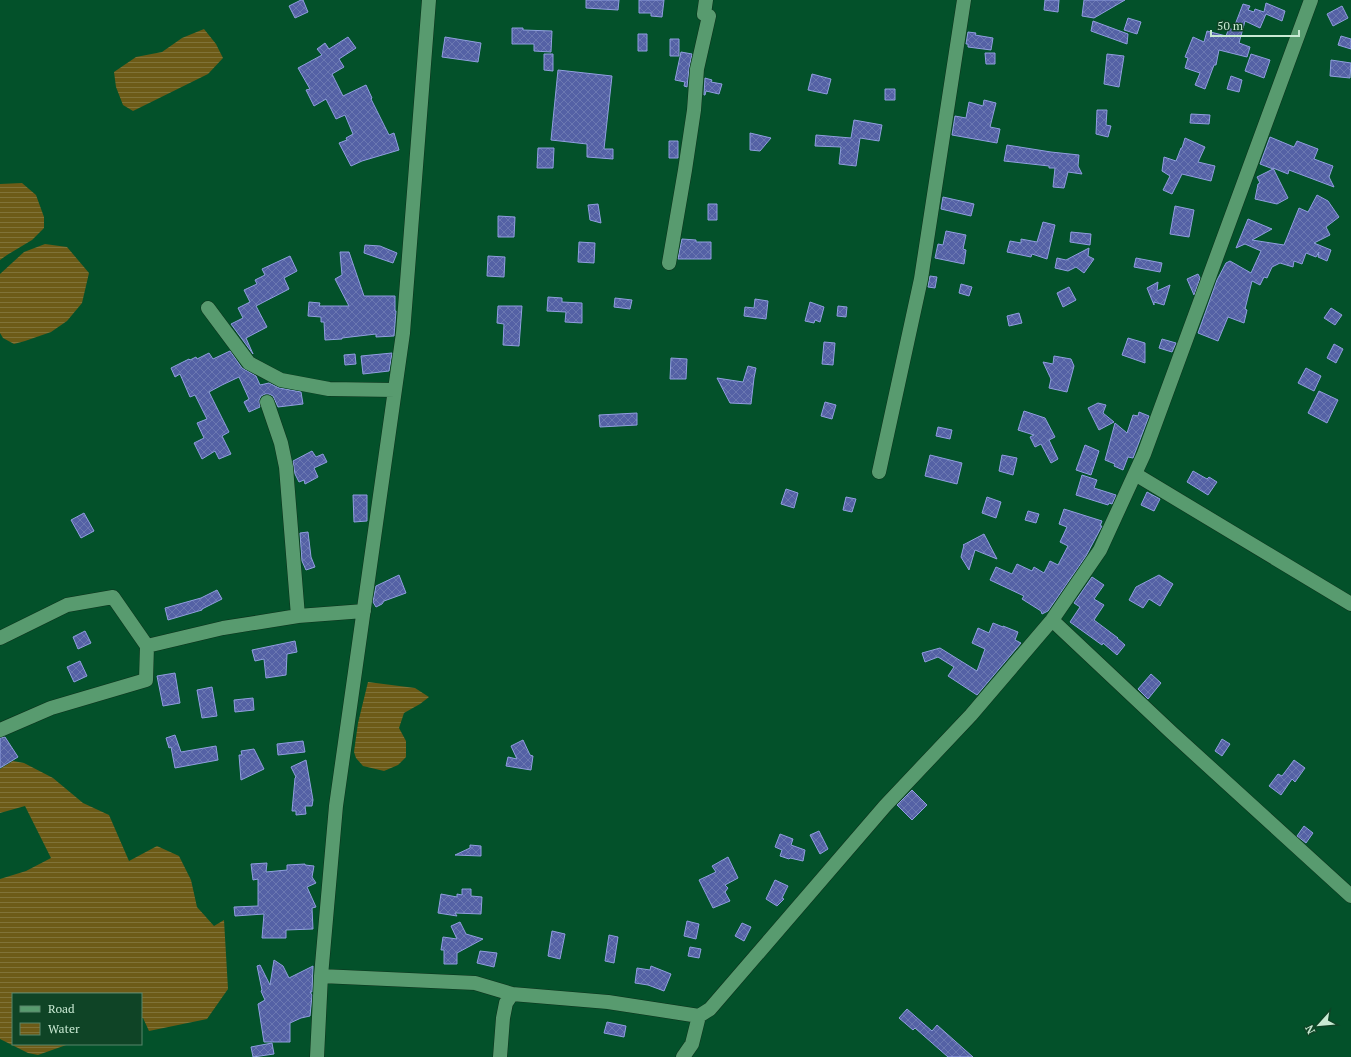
<svg xmlns="http://www.w3.org/2000/svg" width="1351" height="1057" font-family="'PT Serif',serif">
<defs>
<pattern id="water-rules" width="6" height="5" patternUnits="userSpaceOnUse"><rect width="6" height="5" fill="#6d5b17"/><path d="M0 2.5h6" fill="none" stroke="#807338"/></pattern>
<pattern id="building-cross-hatch" width="8" height="8" patternUnits="userSpaceOnUse"><rect width="8" height="8" fill="#5461a5"/><path d="M0 0l8 8M0 8l8-8" fill="none" stroke="#6b78b1"/></pattern>
</defs>
<rect width="100%" height="100%" fill="#03512a"/>
<!-- water -->
<path fill="url(#water-rules)" d="M204,29l12,15 7,14 -15,16 -75,37 -10,-6 -7,-18 -2,-15 22,-15 26,-5 20,-14z
M22,183l14,12 8,22v11l-12,12 -25,15 -7,5v-76z
M45,244l22,3 22,26 -7,30 -15,18 -16,11 -26,9 -11,3 -11,-6 -3,-5v-59l24,-22z
M368,682l47,6 14,9 -9,7 -16,9 -5,15 7,13v16l-8,8 -14,6 -21,-5 -7,-8 -2,-6 4,-29z
M13,761l11,2 29,15 30,25 26,12 20,46 28,-15 22,10 12,24 6,27 17,19 10,-6 4,69 -21,30 -58,12 -6,-13h-2v-24h-128v50h56l-31,11 -10,-2 -28,-14v-160l26,-8 25,-13 -26,-52 -25,7v-44z"/>
<!-- building -->
<path fill="url(#building-cross-hatch)" stroke="#909fdf" d="M301,0h2l5,12 -13,6 -6,-12z
M586,0h33l-1,10 -32,-2z
M639,0h25l-2,17 -11,-1v-3h-12z
M1045,0h14l-1,12 -14,-2z
M1084,0h41l-31,18 -12,-2z
M1266,3l19,8 -3,10 -16,-7 -6,14 -15,-7 -6,22 11,4 -3,10 -28,-7 -3,15h-2l-9,24 -10,-4 5,-12 -15,-5 3,-10 -3,-1 8,-20 11,5 3,-11 19,5 3,-8 4,2 10,-26 7,2 -2,4 6,2 1,-3 9,3z
M1342,6l6,12 -15,8 -6,-12z
M1128,18l13,4 -4,12 -13,-4z
M1093,21l35,13 -1,10 -36,-13z
M512,28h11v2l29,1 -1,21 -17,-1v-7h-22z
M968,32l8,1 -1,2 18,3 -2,12 -23,-3v-3h-2z
M638,34h9v17h-9z
M1341,36l10,3v10l-13,-4z
M348,37l8,11 -17,11 5,8 -12,7 11,22 23,-11 6,13 -1,1 18,36 5,-2 5,17 -37,11 -11,5 -12,-23 8,-3 -1,-2 7,-4 -8,-19 -9,4 -10,-20 -12,7 -8,-16 4,-1 -12,-21 24,-13 -5,-6 8,-6 4,6z
M445,37l36,6 -3,19 -36,-5z
M670,39h9v17h-9z
M681,52l11,2 -3,14 -2,19 -3,-1 1,-4 -10,-2z
M985,53h10v11h-9z
M544,54h9v17l-9,-1z
M1107,54l17,2 -5,31 -15,-3z
M1251,54l19,6 -6,18 -19,-7z
M1331,60l20,3 -1,15 -20,-2z
M558,70l54,6 -8,73h9v10l-26,-2v-13l-36,-4z
M812,74l19,5 -4,15 -19,-4z
M1231,76l11,4 -3,12 -12,-3z
M705,78l7,2 -1,2 11,2 -3,10 -13,-3 -1,4h-1z
M885,89h10v11h-10z
M984,100l12,3 -6,24 10,2 -3,14 -45,-8 3,-19 11,2 3,-16 14,4z
M1097,110h10l-1,15 5,1 -3,11 -12,-3z
M1191,114l19,1 -1,9 -19,-1z
M854,120l28,5 -3,16 -19,-3 -4,28 -17,-2 2,-17 -26,-1 1,-11 35,3z
M750,133l21,5 -11,13 -10,-1z
M1270,137l24,10 3,-6 21,8 -4,10 19,7 -4,11 5,10 -45,-17 -1,4 -15,-6 15,30 -11,6 -22,-5 3,-15 2,-1 -3,-6 16,-8 -13,-5z
M1185,138l20,9 -7,15 17,4 -4,15 -29,-7 -10,20 -9,-4 7,-14 -8,-5 2,-14 12,4 5,-13h1z
M669,141h9v17h-9z
M1007,145l44,7 28,3 -1,11 4,8 -14,-2 -4,16 -11,-1 2,-19h-6v-2l-45,-5z
M538,148h16l-1,20h-16z
M1317,195l11,6 11,16 -13,10 4,8 -16,8 17,7 -4,11 -9,-4 1,-5 -3,5 -10,-4 -4,11 -8,-3 -1,6 -13,-4 -8,4 -5,11 -3,-1 -4,8 -8,-4 -7,28 2,1 -3,13 -16,-6 -10,24 -20,-8 19,-53 9,-17 4,-2 21,12 10,-22 -16,-7 -9,4 12,-29 24,10 -20,11 32,5 15,-37 9,4z
M943,197l31,7 -3,12 -30,-7z
M598,204l3,19 -11,-3 -2,-15z
M708,204h9v16h-9z
M1175,206l19,4 -5,27 -19,-3z
M498,216l17,1 -1,20h-16z
M1043,222l12,3 -8,34 -15,-5 -1,3 -24,-5 3,-11 11,2v-4l16,3z
M946,231l20,4 -3,14 3,1 -2,14 -29,-6 3,-14 5,1z
M1071,232l20,2 -1,11 -20,-3z
M682,239l14,1v2h15v17h-33z
M579,242l16,1 -1,20 -16,-1z
M365,245l15,1 17,7 -4,10 -29,-10z
M1089,248l-1,8 6,3 -10,14 -8,-6 -8,4 -13,-3 2,-10 9,2z
M340,252h9l15,44h31v15h1l-2,25 -18,1v-3l-34,4v1l-17,1 -1,-18h-3v-5l-13,-1 1,-14 11,1 -1,3h30l-14,-27 7,-4z
M290,256l7,15 -13,7 5,11 -33,17 11,21 -21,11 7,16 -22,-30 12,-6 -5,-10 12,-6 -6,-12 13,-6 -2,-4 10,-5 -3,-6z
M488,256l17,1 -1,20 -17,-1z
M1136,258l26,5 -2,9 -26,-5z
M1198,274l2,4 -6,17 -7,-16z
M930,276l7,1 -2,11 -7,-1z
M1158,282l-1,9 13,-6 -6,20 -10,-3v3l-7,-17z
M961,284l11,3 -3,9 -10,-3z
M1069,287l7,13 -13,7 -6,-14z
M548,297l14,1v4l20,1v20l-17,-1 1,-10 -19,-1z
M615,298l17,2 -2,9 -16,-2z
M755,299l13,2 -2,18 -22,-3 1,-9 9,1z
M810,302l14,5 -4,15 -5,-2 -1,3 -9,-2z
M498,306h24l-3,40 -16,-1 1,-21 -7,-1z
M838,306l9,1 -1,10 -9,-1z
M1331,308l11,7 -7,10 -11,-7z
M1019,313l3,10 -13,3 -2,-10z
M1128,338l17,5v20l-23,-8z
M1162,339l14,4 -4,9 -13,-4z
M824,342l11,1 -2,22 -11,-1z
M1334,344l9,5 -7,14 -9,-5z
M230,351l12,17 14,8 4,9 9,-2 10,5 22,4 2,12 -25,3 -5,-11 -4,-2h-4l-4,2 -2,4 1,7 -11,5 -5,-10 5,-3 -10,-22 -17,8 -13,7 20,40 -7,4 9,18 -12,5 -4,-8 -13,8 -8,-16 10,-5 -7,-15 10,-4 -12,-24 -5,2 -10,-23 -5,3 -4,-9 18,-9 1,1 6,-3 1,2 12,-6 4,6z
M392,353l-3,18 -26,3 -2,-18z
M355,354l1,10 -11,1 -1,-10z
M1054,356l17,3 3,7 -7,26 -18,-4 2,-9 -8,-17 10,2z
M671,358l16,1 -1,20h-16z
M748,366l8,2 -2,10 -3,26 -21,-1 -13,-25 26,4z
M1306,368l15,8 -7,15 -16,-8z
M1319,391l19,9 -11,23 -19,-10z
M825,402l11,3 -4,14 -11,-3z
M1098,403l8,2 -3,8 11,9 -15,8 -11,-22z
M1024,411l21,7 10,19 -6,3 9,19 -7,4 -10,-19 -6,3 -5,-10 4,-2 -16,-5z
M1139,412l10,4 -16,42 -5,-1 -5,13 -9,-4 1,-2 -10,-4 10,-37 12,10 6,-18 5,1z
M637,413v12l-37,2 -1,-12z
M938,427l14,3 -2,9 -14,-3z
M1085,445l14,6 -8,24 -15,-5z
M312,451l4,6 7,-3 4,8 -13,6 4,9 -13,7 -1,-4 -5,2 -4,-8 -2,-13z
M930,455l32,8 -5,21 -32,-8z
M1002,455l15,3 -4,17 -14,-4z
M1193,471l14,8 2,-2 8,5 -9,13 -21,-13z
M1082,475l15,5 -3,8 22,7 -4,9 -3,-1 -1,2 -32,-10z
M786,489l12,4 -4,15 -13,-4z
M1147,492l13,7 -6,12 -13,-6z
M353,495h14v26l-13,1z
M846,497l10,2 -4,13 -9,-2z
M987,497l14,5 -5,16 -14,-5z
M1064,509l38,12 -2,5h2l-16,30 -38,55 -6,3 -1,-3 -19,-12 2,-3 -34,-16 6,-13 16,7 5,-10 15,7 2,-4 10,6 6,-12 8,4 10,-19 -8,-4 7,-15 -8,-3z
M1028,511l11,3 -3,9 -11,-3z
M84,513l10,18 -13,7 -10,-18z
M308,532l3,25 4,10 -9,3 -4,-9 -2,-28z
M984,534l13,25 -22,-9 -6,20 -8,-13 3,-12h-1z
M399,575l7,18 -22,8 -2,3 -6,3 -3,-5 3,-16z
M1159,575l14,9 -13,22 -11,-7 -6,9 -14,-8 7,-13z
M1092,577l12,8 -10,14 10,6 -10,15 24,18h-1l8,7 -8,10 -14,-12 -1,2 -32,-23 10,-15 -6,-4z
M217,590l5,9 -20,10v1l-34,10 -3,-12 36,-10z
M993,623l10,4v-1l15,6 -3,8 6,3 -44,52 -29,-19 6,-9 -16,-10 -13,5 -3,-9 18,-5 37,23 8,-22 -13,-6 6,-15 11,5z
M85,631l6,12 -13,6 -5,-12z
M295,641l2,11 -10,2 -1,21 -20,3 -2,-19 -9,2 -3,-11z
M80,661l7,15 -13,6 -7,-15z
M175,673l5,30 -17,3 -6,-30z
M1151,674l10,9 -13,16 -10,-10z
M212,687l5,29 -15,2 -5,-28z
M253,698l1,12 -19,2 -1,-12z
M175,735l6,17 35,-6 2,14 -43,8 -4,-21 -2,1 -3,-10z
M5,737l13,20 -18,11v-30z
M1222,739l8,5 -8,12 -7,-5z
M523,740l7,15 3,1 -2,14 -25,-4 2,-9 9,2 -6,-13z
M303,741l2,11 -27,3 -1,-11z
M254,749l10,20 -23,11 -2,-25h3l-1,-4z
M306,760l7,40 -1,6h-7l1,8 -10,1v-4h-4l3,-33 1,-1 -5,-10z
M1294,760l11,8 -10,14 -3,-3 -11,16 -12,-9 9,-12 4,2z
M912,790l15,15 -15,15 -15,-15z
M1304,826l9,7 -7,10 -9,-7z
M819,831l9,18 -8,5 -10,-19z
M780,834l13,5 -2,6 14,5 -2,11 -13,-3 -1,1 -9,-3 2,-6 -7,-3z
M470,845l11,1v10l-26,-1 15,-7z
M728,857l10,21 -13,7 3,3 -3,4 5,9 -17,7 -14,-28 17,-8 -4,-6z
M267,863l-1,9 21,-2v-5l18,-1v1l9,1 -2,11 4,6 -9,4 9,20 -4,1 1,21 -27,1v8h-24l2,-24 -29,2 -1,-9 24,-1v-27l-5,1 -2,-16z
M775,880l13,6 -6,12 2,1 -7,7 -11,-7z
M462,889h9v7l11,1 -1,17 -26,-1 2,3 -19,-3 3,-19 16,3v-3l5,1z
M687,921l12,3 -3,15 -12,-3z
M460,922l6,12 17,5 -26,14v11h-13v-14h-3l2,-13 14,2 -6,-13z
M742,923l9,4 -7,14 -9,-5z
M552,931l13,3 -5,25 -12,-3z
M609,935l9,2 -4,26 -9,-2z
M690,947l11,2 -2,9 -11,-2z
M480,951l17,2 -3,14 -17,-4z
M274,960l9,6 6,12 24,-12 -1,26h-2l2,3 -2,21 -9,2 -11,5v19h-26l-6,-38 7,-4 -4,-9 1,-1 -5,-24 3,-1 10,20z
M651,966l20,8 -7,17 -16,-6 -13,-2 2,-15 13,2z
M907,1009l25,22 5,-6 36,32h-25l-33,-29 -2,2 -14,-12z
M607,1022l19,4 -2,11 -20,-4z
M272,1043l2,11 -21,3 -2,-10z"/>
<g fill="none" stroke-linecap="round" stroke-linejoin="round">
<defs>
<path id="minor" d="M669,263l16,-93 9,-60 3,-41 12,-53 -5,-2 2,-14
M208,308l41,55 32,17 48,9 66,1
M267,402l14,41 5,24 12,149
M879,472l42,-193 43,-279
M1135,474l216,130
M1052,620l119,112 180,164
M0,638l67,-33 46,-8 34,49 -1,34 -95,28 -51,22
M147,646l76,-18 75,-12 66,-5
M321,976l154,7 37,11 96,8 91,14
M317,1057l4,-81 15,-170 67,-473 26,-333
M500,1057l3,-39 3,-15 6,-9
M683,1057l9,-13 7,-28 11,-7 175,-203 86,-91 81,-95 48,-70 44,-96 167,-454"/>
</defs>
<!-- minor casing -->
<use href="#minor" stroke="#0e321c" stroke-width="15"/>
<!-- minor -->
<use href="#minor" stroke="#589b6f" stroke-width="14"/>
</g>
<!-- legend -->
<rect x="12" y="993" width="130" height="52" fill="#0f4426" stroke="#59866b"/>
<rect x="20" y="1006" width="20" height="6" fill="#589b6f" stroke="#59866b"/>
<text x="48" y="1013" font-size="12" fill="#c9ead3">Road</text>
<rect x="20" y="1023" width="20" height="12" fill="url(#water-rules)" stroke="#59866b"/>
<text x="48" y="1033" font-size="12" fill="#c9ead3">Water</text>
<!-- north arrow -->
<g transform="translate(1319 1025) rotate(243)" stroke="#0f4426" stroke-width="3" paint-order="stroke">
<path d="M0-3L7 15L0 10L-7 15Z" fill="#c9ead3"/>
<text y="-6" font-size="11" font-weight="bold" text-anchor="middle" fill="#c9ead3">N</text>
</g>
<!-- scale -->
<path d="M1211 30v6h88v-6" fill="none" stroke="#c9ead3" stroke-width="2"/>
<text x="1217" y="30" font-size="12" fill="#c9ead3" stroke="#0f4426" stroke-width="3" paint-order="stroke">50 m</text>
</svg>
